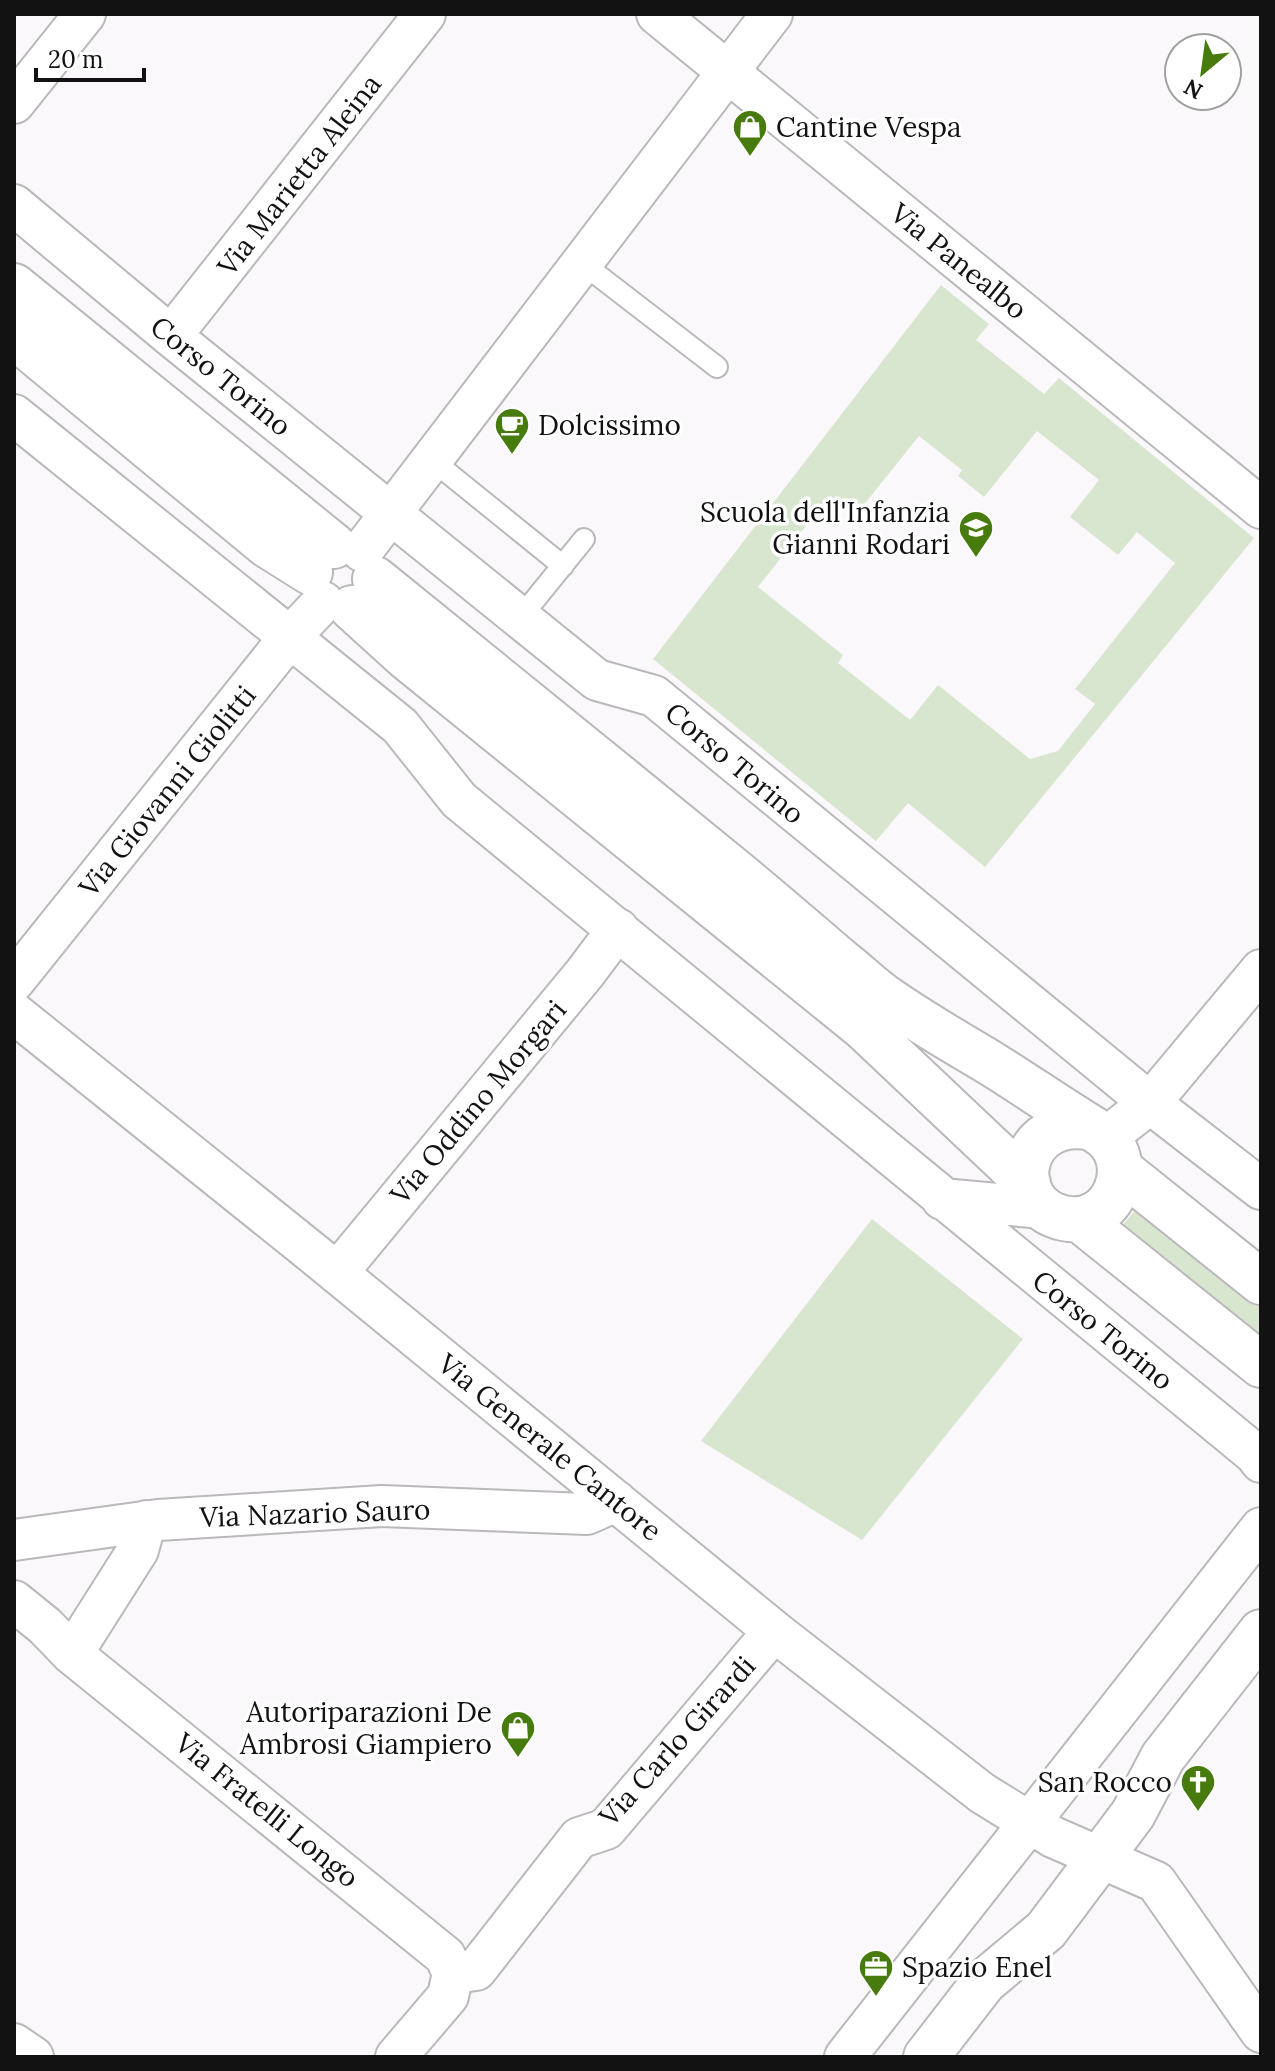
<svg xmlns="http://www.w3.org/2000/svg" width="1275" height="2071" font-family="Lora,serif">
<rect width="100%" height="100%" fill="#faf8fa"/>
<!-- green -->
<path fill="#d8e6cf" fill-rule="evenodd" d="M941,285l48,39 -13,16 68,54 15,-16 195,160 -269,329 -77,-64 -32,38 -223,-182zM1037,431l62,49 -29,37 48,38 19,-23 38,31 -100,126 20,15 -37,47 -28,8 -92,-74 -28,35 -72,-57 5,-8 -85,-68 70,-89 26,19 65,-81 43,34 -4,6 26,21z
M1141,1203l120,99v49l-148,-114z
M872,1219l151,120 -161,201 -161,-99z"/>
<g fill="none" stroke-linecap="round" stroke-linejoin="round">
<defs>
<path id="service" d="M582,263l135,104
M432,460l131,106
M520,618l64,-79"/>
<path id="minor" d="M657,14l604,494
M14,103l71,-89
M14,205l157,131 426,344 57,16 496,407 111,86
M171,336l254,-322
M14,415l386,311 59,74 796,654 6,8
M362,551l410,-537
M14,981l275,-343 34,-36
M14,1013l300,241 460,377 208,162 71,44 103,45 105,150
M1106,1138l44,-35 111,-133
M942,1199l101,9
M337,1273l248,-300 33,-44
M14,1540l144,-20 224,-14 205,8 29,-13
M14,1601l31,25 27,28 373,302 8,17
M72,1654l66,-104 8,-29
M453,1973l23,-3 103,-132 27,-9 168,-198
M14,2044l19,13
M396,2057l52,-61 5,-23
M845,2057l416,-529"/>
<path id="tertiary" d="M14,286l320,260
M14,336l253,209 43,27
M375,579c121,98 241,195 361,293 36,30 71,60 106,90 16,12 30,27 47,38 33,23 68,43 103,64 35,22 70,46 106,68 44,27 16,98 -35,86 -58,-14 -45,-100 24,-91
M352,608l54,49 458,371 164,155
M1121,1170l140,112
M1079,1219l182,146
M926,2057l58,-75 62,-52 87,-116 30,-57 98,-125"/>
</defs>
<!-- service casing -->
<use href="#service" stroke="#bab8bb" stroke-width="24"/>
<!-- minor casing -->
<use href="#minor" stroke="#bab8bb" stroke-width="44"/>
<!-- tertiary casing -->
<use href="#tertiary" stroke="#bab8bb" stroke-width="48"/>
<!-- service -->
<use href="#service" stroke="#fff" stroke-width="20"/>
<!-- minor -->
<use href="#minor" stroke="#fff" stroke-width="40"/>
<!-- tertiary -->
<use href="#tertiary" stroke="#fff" stroke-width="44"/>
</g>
<!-- icons -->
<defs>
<symbol id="shop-pin" viewBox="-11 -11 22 30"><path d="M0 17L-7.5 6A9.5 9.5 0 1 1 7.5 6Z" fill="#477b0d" stroke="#fff"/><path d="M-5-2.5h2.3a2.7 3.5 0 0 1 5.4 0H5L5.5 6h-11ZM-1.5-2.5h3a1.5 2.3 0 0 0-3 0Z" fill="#fff"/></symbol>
<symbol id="cafe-pin" viewBox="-11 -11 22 30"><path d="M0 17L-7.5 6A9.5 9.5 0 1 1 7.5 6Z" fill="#477b0d" stroke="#fff"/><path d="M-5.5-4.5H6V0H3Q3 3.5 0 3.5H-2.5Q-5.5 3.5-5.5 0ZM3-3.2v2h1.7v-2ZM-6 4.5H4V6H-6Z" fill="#fff"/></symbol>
<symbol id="school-pin" viewBox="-11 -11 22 30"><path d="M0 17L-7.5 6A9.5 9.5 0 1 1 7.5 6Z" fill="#477b0d" stroke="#fff"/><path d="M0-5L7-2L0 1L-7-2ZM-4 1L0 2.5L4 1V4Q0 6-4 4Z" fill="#fff"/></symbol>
<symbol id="church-pin" viewBox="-11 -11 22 30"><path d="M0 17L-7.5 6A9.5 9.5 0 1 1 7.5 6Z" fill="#477b0d" stroke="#fff"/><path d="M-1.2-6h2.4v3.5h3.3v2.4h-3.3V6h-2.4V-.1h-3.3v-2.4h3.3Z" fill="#fff"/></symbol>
<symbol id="office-pin" viewBox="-11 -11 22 30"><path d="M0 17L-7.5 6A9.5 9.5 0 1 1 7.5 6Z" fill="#477b0d" stroke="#fff"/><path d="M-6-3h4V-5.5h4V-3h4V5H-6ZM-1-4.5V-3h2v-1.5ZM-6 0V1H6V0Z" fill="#fff"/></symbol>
</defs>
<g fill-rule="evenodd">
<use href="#shop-pin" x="730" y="107" width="40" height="54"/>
<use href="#cafe-pin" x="492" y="405" width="40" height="54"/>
<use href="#school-pin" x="956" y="508" width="40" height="54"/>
<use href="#shop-pin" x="498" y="1708" width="40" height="54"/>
<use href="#church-pin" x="1178" y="1762" width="40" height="54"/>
<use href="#office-pin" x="856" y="1947" width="40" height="54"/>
</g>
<g text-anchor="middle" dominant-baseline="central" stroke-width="7" stroke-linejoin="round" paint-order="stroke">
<!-- poi labels -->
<g font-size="28" fill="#131213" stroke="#fff" text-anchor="start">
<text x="776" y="127">Cantine Vespa</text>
<text x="538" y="425">Dolcissimo</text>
<text x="950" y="512" text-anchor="end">Scuola dell'Infanzia<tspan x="950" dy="32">Gianni Rodari</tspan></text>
<text x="492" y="1712" text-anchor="end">Autoriparazioni De<tspan x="492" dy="32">Ambrosi Giampiero</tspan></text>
<text x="1172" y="1782" text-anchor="end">San Rocco</text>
<text x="902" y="1967">Spazio Enel</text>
</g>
<!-- street labels -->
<g font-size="28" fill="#131213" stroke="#fff">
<text transform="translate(299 175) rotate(-52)">Via Marietta Aleina</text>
<text transform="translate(959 261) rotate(39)">Via Panealbo</text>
<text transform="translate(221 376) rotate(39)">Corso Torino</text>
<text transform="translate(735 763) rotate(40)">Corso Torino</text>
<text transform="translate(167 791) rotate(-51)">Via Giovanni Giolitti</text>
<text transform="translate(478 1102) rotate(-50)">Via Oddino Morgari</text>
<text transform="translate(1103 1330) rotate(39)">Corso Torino</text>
<text transform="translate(550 1447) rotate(39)">Via Generale Cantore</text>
<text transform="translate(315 1513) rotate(-2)">Via Nazario Sauro</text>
<text transform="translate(677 1741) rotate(-48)">Via Carlo Girardi</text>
<text transform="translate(267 1810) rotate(39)">Via Fratelli Longo</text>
</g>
</g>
<!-- border -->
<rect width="1275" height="2071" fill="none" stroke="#131213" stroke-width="32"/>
<!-- north arrow -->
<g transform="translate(1203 72) rotate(209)"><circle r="38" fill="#ffffff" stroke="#a1a0a1" stroke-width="2"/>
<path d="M0-6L14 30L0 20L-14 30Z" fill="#477b0d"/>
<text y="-12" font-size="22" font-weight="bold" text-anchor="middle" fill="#131213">N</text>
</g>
<!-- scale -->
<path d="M36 68v12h108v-12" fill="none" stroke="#131213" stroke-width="4"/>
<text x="48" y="68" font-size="24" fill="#131213" stroke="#ffffff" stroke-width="6" paint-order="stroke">20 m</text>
</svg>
